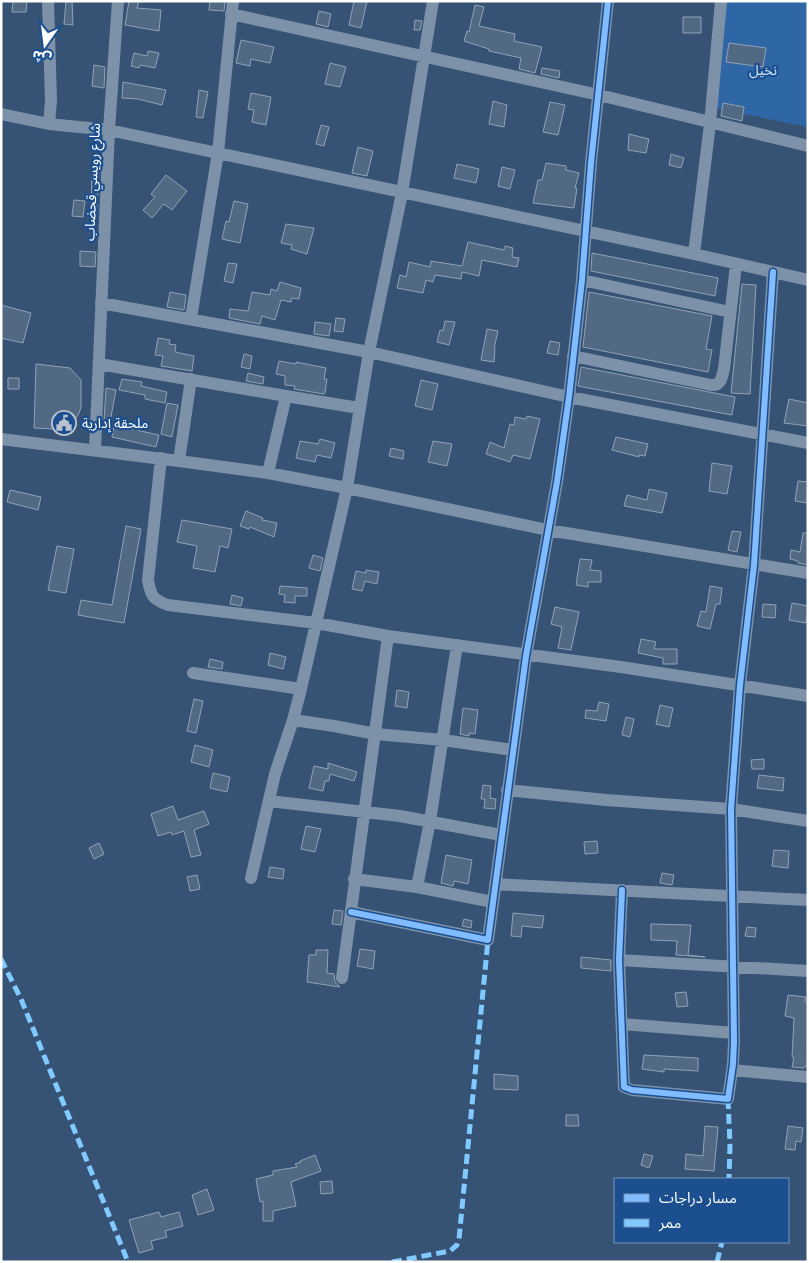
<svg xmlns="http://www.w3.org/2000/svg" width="809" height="1263" font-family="Ubuntu,'Noto Sans Arabic',sans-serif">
<rect width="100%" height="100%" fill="#365274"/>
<!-- green -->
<path fill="#2f66a5" d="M724,1h84v126l-94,-19z"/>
<!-- building -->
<path fill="#526984" stroke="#92a2b6" d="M13,1h14l-1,11h-14z
M66,1h6l1,24 -9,-1z
M129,1h10l-2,7 24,2 -2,21 -34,-6z
M210,1h15l-1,10 -15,-1z
M354,1h13l-6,27 -12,-3z
M475,5l9,2 -5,19 36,8 -1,7 28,6 -7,26 -16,-4 2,-11 -32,-7v-2l-25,-8 3,-10 2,1z
M319,11l12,3 -3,13 -12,-3z
M683,17h18v16h-18z
M415,20l7,1 -2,9h-6z
M241,40l33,7 -4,16 -19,-4 -1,7 -14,-3z
M729,43l37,5 -3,19 -37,-5z
M148,51l11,2 -4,15 -15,-3 -1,3 -8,-2 3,-13 13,3z
M330,63l16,4 -6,20 -15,-3z
M94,65l11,2 -1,21 -12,-2z
M542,68l18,3 -1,7 -18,-4z
M123,82l43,8 -4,15 -24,-6 -16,-1z
M199,90l9,2 -5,26 -7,-1z
M251,93l20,4 -5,28 -14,-3 2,-12 -6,-1z
M493,101l14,4 -3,22 -15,-3z
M550,102l15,3 -7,30 -15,-3z
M723,103l21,4 -2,14 -21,-5z
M321,125l8,2 -5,19 -8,-2z
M629,134l20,5 -3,14 -18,-3z
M358,147l15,4 -6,25 -15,-3z
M671,154l13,4 -3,10 -12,-3z
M546,163l20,3v4l13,3 -4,15h2l-3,20 -41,-5 5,-23h4z
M457,164l22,5 -3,14 -22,-5z
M502,167l13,3 -5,19 -12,-3z
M92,171h7l-2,38 -6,-1z
M166,175l21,16 -15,19 -8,-6 -12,14 -9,-8 12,-13 -4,-3z
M74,200l11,1 -2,16 -11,-1z
M234,201l14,3 -8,39 -18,-4 4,-18 3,1z
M286,224l28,4 -7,26 -16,-5 1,-4 -11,-2z
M468,242l36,8 1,-4 8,2 -1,9 7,1 -2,9 -35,-7 -3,16 -17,-4 -1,7 -26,-4 -2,7 -7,-2 -3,13 -26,-5 3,-13 6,2 3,-15 21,5 1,-6 31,5z
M80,251l16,1 -1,15 -15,-1z
M592,253l126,25 -3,18 -124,-25z
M228,263l9,1 -4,19 -9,-2z
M280,282l21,6 -2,11 -7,-1 -1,4 -10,-2 -6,20 -13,-4 -2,8 -31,-6 1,-9 18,2 4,-19 18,3 1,-6 6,2z
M742,284l14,1 -6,109 -19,-1z
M170,292l16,3 -2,15 -17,-3z
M589,292l123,24 -6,33 6,1 -4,22 -125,-25z
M1,305l30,8 -8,30 -22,-5z
M336,318l9,1 -2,13 -9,-1z
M445,321l10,1 -6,23 -12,-3 3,-12 3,1z
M315,322l16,2 -2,12 -15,-2z
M487,329l11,2 -4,17h1l-1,14 -13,-2z
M158,338l12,2 -1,4 7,1 -1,7 19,4 -2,15 -31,-5 2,-10 -8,-1z
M550,341l10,2 -2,12 -11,-2z
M244,354l8,2 -2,13 -9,-2z
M279,361l17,3v-2l30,6 -2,11h3l-2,14 -1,1 -30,-5 1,-3 -10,-1v-9l-9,-2z
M36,364l34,4 11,12v28l-3,7 -4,6 -1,9 -39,-2z
M581,367l154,30 -3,18 -154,-29z
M248,373l16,4 -1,7 -17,-3z
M8,378h11v11h-11z
M122,379l20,3 -1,4 26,6 -2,11 -20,-4v-4l-26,-5z
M421,380l17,4 -6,26 -17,-4z
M106,388l10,2 -6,32 -6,-1z
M789,399l19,4v23l-24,-3z
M167,403l11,2 -6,32 -11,-3z
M527,416l13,3 -10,40 -17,-4 -3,7 -24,-8 4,-12 14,6 6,-24 4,1 1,-8 11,2z
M114,425l45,10 -3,12 -44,-10z
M616,437l32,7 -3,12 -6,-1v2l-27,-7z
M320,439l15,4 -4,15 -14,-3 -2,7 -19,-4 4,-17 18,3z
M433,441l19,3 -5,22 -19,-4z
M391,448l13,3 -1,8 -14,-3z
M712,463l20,3 -5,28 -18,-3z
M798,481l10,1 -1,21 -12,-2z
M649,489l18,4 -5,20 -38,-7 3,-11 20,5z
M10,490l31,7 -3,13 -31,-8z
M246,511l17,7 -1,2 15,3 -3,14 -24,-10 -1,2 -9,-3z
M182,520l50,9 -4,19 -8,-2 -5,26 -22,-4 4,-22 -20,-4z
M126,526l15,3 -17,94 -46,-8 3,-15 31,5z
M732,531l9,1 -4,20 -9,-2z
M803,533h5v32l-10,-2v-2l-8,-2 1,-9 9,2z
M57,546l17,3 -8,44 -18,-3z
M313,555l10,3 -3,13 -11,-3z
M580,559l12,1 -2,10 11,1v11h-13v5l-12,-2z
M366,570l13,2 -2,12 -12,-3 -3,10 -10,-2 4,-18 10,2z
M280,586l27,2v8h-12v7l-11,-1 1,-7 -6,-1z
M710,586l12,2 -2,16h-4l-6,25 -13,-3 4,-15 5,1z
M232,595l11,3 -2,8 -11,-2z
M792,603l16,3 -2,17 -17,-3z
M763,604l13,1 -1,13 -13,-1z
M555,607l24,5 -8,38 -13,-2 4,-21 -11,-3z
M641,639l15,3 -2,7h23v15h-14v-6l-25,-5z
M270,653l16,4 -3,12 -15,-4z
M210,659l13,3 -1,7 -14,-2z
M397,690l12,2 -2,16 -12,-2z
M194,699l9,2 -7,32 -9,-2z
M599,702l10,2 -3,17 -21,-3 1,-8 11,1z
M660,705l13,3 -4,19 -13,-3z
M463,708l15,2 -3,24 -6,-1v3l-9,-2z
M626,717l8,2 -4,18 -8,-2z
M195,745l18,5 -4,17 -18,-5z
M764,759v10h-12l-1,-9z
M328,763l29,9 -3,9 -24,-7 -1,7h-4l-2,10 -14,-3 5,-22 14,3z
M213,773l17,4 -3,15 -17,-4z
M759,775l25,3 -1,13 -26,-3z
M483,785l8,1 -1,12 6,1 -1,10 -11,-1 1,-9h-4z
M173,806l5,14 26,-9 5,13 -15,6 7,25 -10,2 -7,-26 -12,4 -1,-3 -13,4 -7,-22z
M306,826l15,3 -6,23 -14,-3z
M597,841l1,12 -13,1 -1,-12z
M99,843l5,11 -10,5 -5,-11z
M774,850l15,1 -1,17 -16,-2z
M446,855l26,5 -4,24 -14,-3 -1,5 -12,-3z
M270,867l14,2 -1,10 -15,-2z
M662,873l12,2 -2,10 -12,-2z
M197,875l3,14 -10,2 -3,-14z
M334,910l9,1 -2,14 -9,-1z
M513,913l31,3 -2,12 -20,-2 -1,11 -10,-1z
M464,919l8,2 -1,7 -9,-2z
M651,924l40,1 -3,30 17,2 -29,-2 1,-14 -26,-1z
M747,927l9,1 -1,9 -10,-1z
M360,949l15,2 -2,18 -16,-3z
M316,950h12l-1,23 7,1 1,8 5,5 -33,-5 2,-27h7z
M581,957l30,3v11l-30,-3z
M686,992l2,14 -11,1 -2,-14z
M788,995l18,2 -1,5 3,1 -1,63h-2l-1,2 -12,-1 2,-10h-2l2,-39 -9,-2z
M644,1055l54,3v13l-34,-2v3l-22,-3z
M494,1074l24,2v14l-24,-1z
M566,1115h12l1,11h-13z
M705,1126l13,1 -4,44 -29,-2 1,-15 17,2z
M788,1126l15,2 -2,14 -5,-1 -1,9 -10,-1z
M644,1154l9,2 -4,12 -8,-3z
M315,1155l6,16 -30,11 5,24 -23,5v10h-10v-20l-3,1 -4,-23 17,-4v-4l24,-4 -2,-3 6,-2 -1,-1z
M332,1181l1,12 -12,1 -1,-12z
M207,1189l7,21 -16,5 -6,-20z
M159,1212l2,5 18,-5 4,14 -18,5 2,6 -16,4 2,8 -14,4 -10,-33z"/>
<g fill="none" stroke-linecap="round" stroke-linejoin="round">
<!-- minor -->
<path stroke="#7d92a8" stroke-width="12" d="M48,1l3,99 -2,24
M231,14l368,81 209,51
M1,114l48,10 60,6 585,124 114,26
M694,254l16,-130 11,-123
M582,280l148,32
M101,303l268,49 200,45 239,46
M191,318l27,-165 15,-152
M573,356l138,29c10,1 11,-8 13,-16l12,-104
M99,364l187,32
M1,439l178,22 89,12 79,15 201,42 260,43
M95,450l14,-320 9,-129
M161,458l-13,122c3,16 4,19 20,25l148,18 72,13 233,31 187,29
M179,461l12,-82
M268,473l18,-77 73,12
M193,673l108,16
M293,720l41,6 42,8 67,6 70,10
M507,790l99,10 125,9 77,12
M269,801l131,15 101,19
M251,878l24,-104 18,-54 8,-31 46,-201 22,-136 33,-159 31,-192
M354,879l63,8 76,15
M495,884l313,16
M417,887l13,-66 27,-176
M622,890l-3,70 5,127 8,3 96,9 5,-35 1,-22 -3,-233 9,-124 14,-120 19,-293
M351,912l137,28 38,-284 31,-174 12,-85 13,-117 9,-117 17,-162
M619,960l189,11
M342,978l46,-342
M622,1024l112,9
M732,1070l76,7"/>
<!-- quiet -->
<path stroke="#80caff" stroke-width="5" stroke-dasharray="10 5" stroke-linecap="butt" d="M1,959l20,40 107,263
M728,1099l2,46 -1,34
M392,1262l58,-11 7,-6 2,-6 29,-299
M717,1262l5,-20"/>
<defs>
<path id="cycleway" d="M622,890l-3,70 5,127 8,3 96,9 5,-35 1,-22 -3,-233 9,-124 14,-120 19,-293
M351,912l137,28 38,-284 31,-174 12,-85 13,-117 9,-117 17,-162"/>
</defs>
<!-- cycleway casing -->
<use href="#cycleway" stroke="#1b4f8f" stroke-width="9"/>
<!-- cycleway -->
<use href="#cycleway" stroke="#80bcff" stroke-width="6"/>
</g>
<!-- icons -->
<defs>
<symbol id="civic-ring" viewBox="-11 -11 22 22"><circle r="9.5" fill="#1b4f8f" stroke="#b9c2ce" stroke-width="1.5"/><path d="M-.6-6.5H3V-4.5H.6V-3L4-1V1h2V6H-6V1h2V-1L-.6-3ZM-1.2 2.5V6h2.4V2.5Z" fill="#b9c2ce"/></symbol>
</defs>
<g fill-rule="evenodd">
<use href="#civic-ring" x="50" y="409" width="28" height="28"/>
</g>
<g text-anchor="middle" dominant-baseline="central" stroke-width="4.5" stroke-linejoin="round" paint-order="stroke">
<!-- park labels -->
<g font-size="14" fill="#cfe3fa" stroke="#1b4f8f">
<text x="763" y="70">نخيل</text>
</g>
<!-- street labels -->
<g font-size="14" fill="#fff" stroke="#1b4f8f">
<text transform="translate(92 182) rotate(-87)">شارع رويسي قحضاب</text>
</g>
<!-- poi labels -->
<g font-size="14" fill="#fff" stroke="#1b4f8f" text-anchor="start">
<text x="82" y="423">ملحقة إدارية</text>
</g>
</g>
<!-- border -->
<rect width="809" height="1263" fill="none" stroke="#ffffff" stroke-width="5"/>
<!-- legend -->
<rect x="614" y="1178" width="175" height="65" fill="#1b4f8f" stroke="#7695bc"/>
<rect x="624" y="1194" width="25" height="8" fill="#80bcff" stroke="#7695bc"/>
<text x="659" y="1203" font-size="15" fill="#ffffff">مسار دراجات</text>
<rect x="624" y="1219" width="25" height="8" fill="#80caff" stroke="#7695bc"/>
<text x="659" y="1228" font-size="15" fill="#ffffff">ممر</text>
<!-- north arrow -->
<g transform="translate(45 45) rotate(194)" stroke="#1b4f8f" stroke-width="4" paint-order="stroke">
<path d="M0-4L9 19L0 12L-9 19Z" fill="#ffffff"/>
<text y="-8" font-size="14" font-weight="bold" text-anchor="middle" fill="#ffffff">ش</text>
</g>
</svg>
